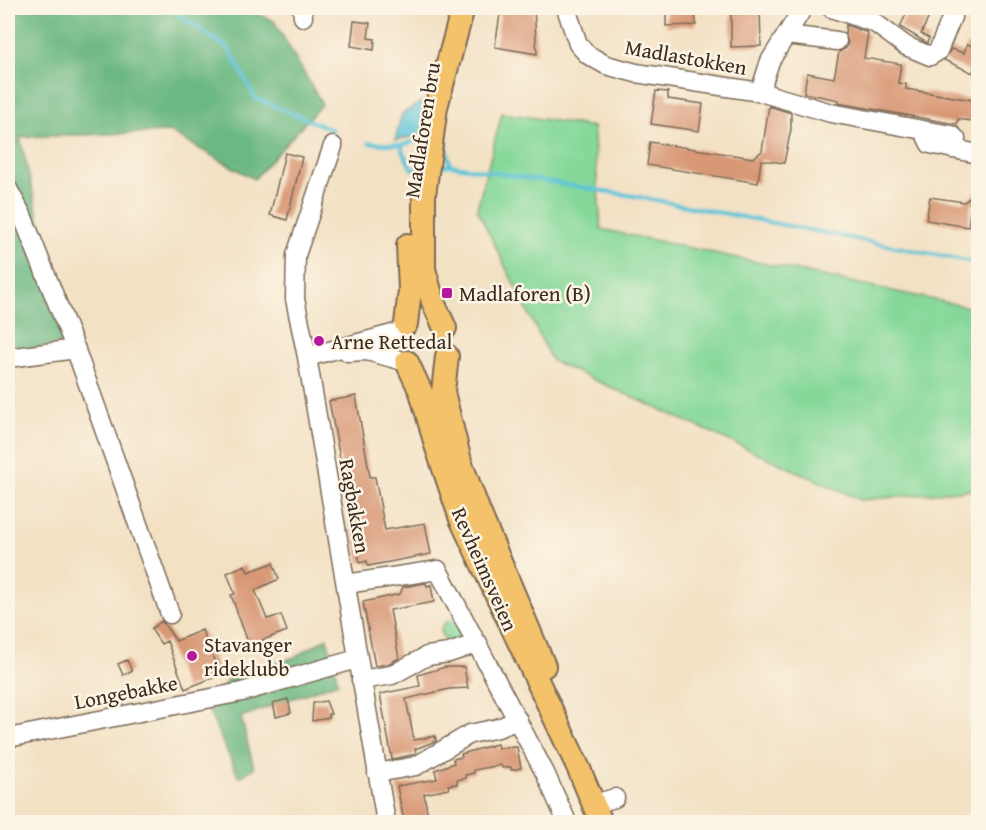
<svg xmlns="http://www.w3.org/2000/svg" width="986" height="830" font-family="'Gentium Book Plus',serif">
<rect width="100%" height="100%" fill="#fcf5e5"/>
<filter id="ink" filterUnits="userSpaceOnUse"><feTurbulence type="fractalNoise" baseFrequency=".0167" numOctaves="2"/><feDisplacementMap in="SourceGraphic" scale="12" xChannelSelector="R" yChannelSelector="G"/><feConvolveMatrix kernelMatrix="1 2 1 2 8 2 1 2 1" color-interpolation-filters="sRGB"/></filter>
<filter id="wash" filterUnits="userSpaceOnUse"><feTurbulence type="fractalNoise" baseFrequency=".008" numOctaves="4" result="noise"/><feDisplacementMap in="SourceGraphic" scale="24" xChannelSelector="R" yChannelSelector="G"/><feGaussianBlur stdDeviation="1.35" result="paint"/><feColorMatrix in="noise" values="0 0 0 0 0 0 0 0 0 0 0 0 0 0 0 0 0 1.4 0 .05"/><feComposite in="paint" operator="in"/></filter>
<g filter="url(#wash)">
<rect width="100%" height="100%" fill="#f3e1c4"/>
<!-- green -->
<path fill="#85d89a" stroke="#60815c" stroke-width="1.5" d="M502,113l91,14 8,102 377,80v180l-117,11 -309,-139 -75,-152z
M441 631a10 10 0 1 1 20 0a10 10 0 1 1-20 0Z"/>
<!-- forest -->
<path fill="#6cb882" stroke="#547150" stroke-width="1.5" d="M8,8h238l28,13 48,83 -68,75 -84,-47 -150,5 48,206 -60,9z
M327,638l11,44 -97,35 13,51 -15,10 -30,-66 18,-32 68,-23z"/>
<!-- water -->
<path fill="#5dc4d9" stroke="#4c777c" stroke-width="1.5" d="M422,102l10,31 -37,7 7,-26z"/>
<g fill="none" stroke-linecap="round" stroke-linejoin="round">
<!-- stream -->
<path stroke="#5dc4d9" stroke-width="4" d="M169,8l60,41 26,49 78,32
M440,133l4,-1 6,33
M369,143l33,2 22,-7
M402,145v6l10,18 8,-1
M437,167l13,-2 195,33 333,65"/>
</g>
<g id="blocks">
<!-- building -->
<path fill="#d89775" d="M501,8h33l3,46 -42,-7z
M666,8h29l1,17 -30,1z
M731,8h29l1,38 -30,1z
M909,8h24l-12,26 8,4 -2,5 -27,-16z
M354,21l16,2 -2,15 7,1 -1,11 -23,-4z
M846,25l22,8 -4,25 37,6 -3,19 8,1v5l72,12v21l-20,-3 -1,5 -7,-1 -111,-20v-3l-35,-7 3,-20 27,5 5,-26 7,-4 2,-5 -3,-10z
M967,44l11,4 -5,25 -29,-13 7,-11 13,4z
M656,91l12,1v7l35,5 -4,27 -48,-7z
M769,106l22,7v16l-7,34 -23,-3 -3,23 -111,-18 3,-23 103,16 9,-7z
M285,153l17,4 -15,63 -17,-5z
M978,191v14l-7,-1 -3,23 -42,-7 4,-23 34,5z
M356,396l14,81h5l10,53 40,-7 6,31 -63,12 -1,-5 -7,2 -31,-162z
M273,563l6,16 -24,11 12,29 14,-4 6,16 -38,14 -18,-50 4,-1 -8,-21 18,-8 3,7z
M426,583l1,3 4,-1 3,17 -44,8 9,48 -11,6 -13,2 -12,-64 37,-8 3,-7z
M162,621l14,20 26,-11 18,45 -35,14 -18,-48 -6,3 -10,-15z
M127,660l5,11 -9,4 -5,-11z
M445,667h19l4,21 -19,1 -43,10 8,41 21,-4 1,5 -21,8 1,4 -4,2 -20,4 -12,-65 40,-8 -2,-11z
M288,699l3,14 -15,4 -3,-14z
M326,701l5,13h-3l1,4 -17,3 1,-18z
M497,744l1,4 19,-1 4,21 -10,2v-3l-9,1 -1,-3 -27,5v3l-9,2 1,3 -9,2v4l-9,1 1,4 -25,5 5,28h-25l-7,-36 40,-7 -2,-9 19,-7 -1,-4 9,-2 -1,-3z"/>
</g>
</g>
<g filter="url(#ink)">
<use href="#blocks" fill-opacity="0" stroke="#7b6a58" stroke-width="1.5"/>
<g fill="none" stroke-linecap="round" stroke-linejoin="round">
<defs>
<path id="minor" d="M302,8l1,9
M566,8l12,36 10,11 18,10 30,8 124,19 71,21 92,17 7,14 48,10
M831,8l44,15 31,23 24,10 8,-5 14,-34 -7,-9
M786,35l51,6
M760,92l10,-31 33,-53
M923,130l29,5 4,4 -4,10
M8,189l14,26 52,130 96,269
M348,352l19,-1 40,11
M307,357l-12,-58 1,-44 37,-109
M8,358l68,-9
M346,584l92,-14 107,203 22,49
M361,680l31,-5 35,-19 22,-3 29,-10
M8,738l234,-46 115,-33
M377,773l39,-7 54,-32 28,-6 20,-8
M594,804l21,-6
M386,822l-79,-465 93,-25"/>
<path id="major" d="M406,324l4,-34 -2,-45
M445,328l-12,-26 -9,-33v-74l12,-88 27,-99
M447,356l-4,36 17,69 19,51 65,154
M407,362l14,30 15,53 25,74 118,250 22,53"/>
</defs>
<!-- minor casing -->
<use href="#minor" stroke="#7b6a58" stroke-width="21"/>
<!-- major casing -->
<use href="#major" stroke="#7b6a58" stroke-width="26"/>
<!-- minor -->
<use href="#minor" stroke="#fff" stroke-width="18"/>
<!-- major -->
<use href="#major" stroke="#f4c26a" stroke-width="22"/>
</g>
</g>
<!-- markers -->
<g fill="#b5179e" stroke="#fcf5e5" stroke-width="2">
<rect x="441" y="287" width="12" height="12" rx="3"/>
<circle cx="319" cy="341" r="6"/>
<circle cx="192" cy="656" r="6"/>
</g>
<g text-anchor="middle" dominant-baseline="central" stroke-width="5" stroke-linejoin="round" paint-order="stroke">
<!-- street labels -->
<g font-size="21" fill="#3b2a1e" stroke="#fcf5e5">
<text transform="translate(686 57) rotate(10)">Madlastokken</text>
<text transform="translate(422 130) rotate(-81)">Madlaforen bru</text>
<text transform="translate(355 506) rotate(80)">Ragbakken</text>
<text transform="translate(485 569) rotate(66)">Revheimsveien</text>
<text transform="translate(126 692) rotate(-11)">Longebakke</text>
</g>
<!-- poi labels -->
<g font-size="21" fill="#3b2a1e" stroke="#fcf5e5" text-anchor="start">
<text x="459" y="293">Madlaforen (B)</text>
<text x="331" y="341">Arne Rettedal</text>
<text x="204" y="644">Stavanger<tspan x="204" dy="24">rideklubb</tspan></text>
</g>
</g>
<!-- margin -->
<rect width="986" height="830" fill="none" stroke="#fcf5e5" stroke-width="30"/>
</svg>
